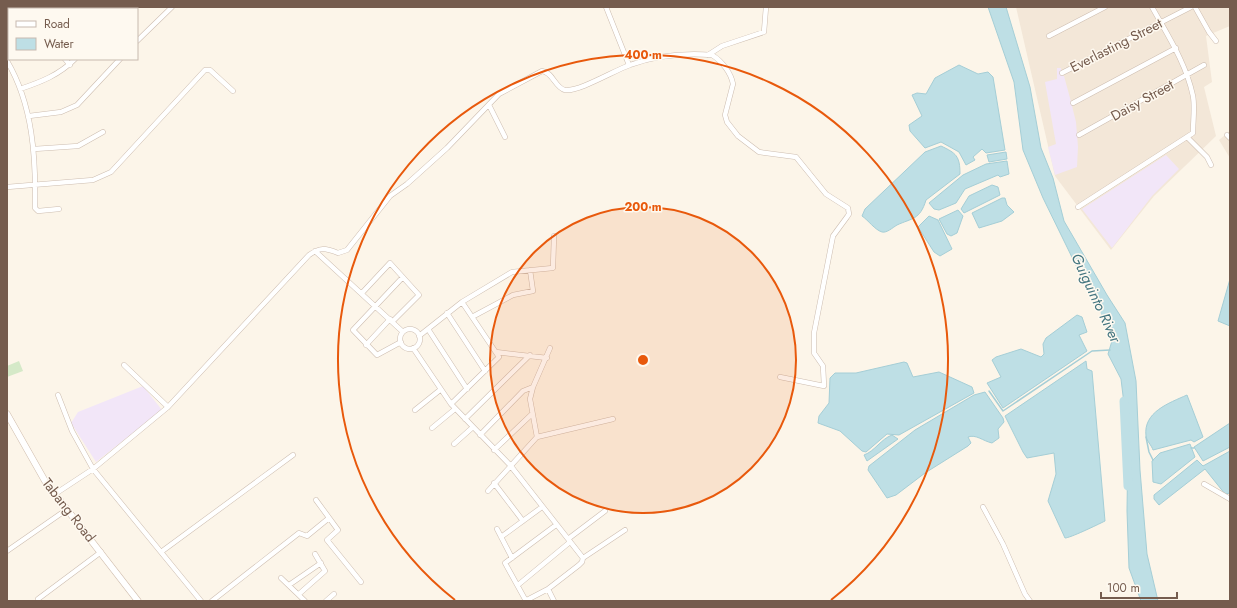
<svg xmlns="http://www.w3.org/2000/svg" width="1237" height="608" font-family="Jost,sans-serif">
<rect width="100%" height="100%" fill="#fcf5e9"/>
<!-- residential -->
<path fill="#f3e7d8" d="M1016,7h214v19l-24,10 6,46 -8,5 12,49 -62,60 -43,54 -56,-74z
M1230,131v27l-11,-18z"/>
<!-- education -->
<path fill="#f2e6f8" d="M1057,68h4v6l3,2 6,22 6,24 2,25 -1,20 -22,8 -7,-28 8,-3 -11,-62 12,-3z
M1166,155l13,14 -27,27 -40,52 -30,-39z
M143,386l19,24 -66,52 -25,-39 7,-11z"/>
<!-- green -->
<path fill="#d5e9c8" d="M19,361l4,10 -16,6v-11z"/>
<!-- water -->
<path fill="#bedfe5" stroke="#a5ced6" d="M988,7h18l24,80 11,61 12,30 11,43 43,74 18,28 11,58 4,89 7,84 11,47h-17l-12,-33 -2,-57 1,-74 -7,-58 -13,-25 7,-23 -28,-43 -44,-90 -20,-48 -9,-68z
M959,65l19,9 10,-2 5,5 12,73 -19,3 -4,-4 -9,8 2,3 -9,5 -7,-13 -18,-10 -16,6 -15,-17 -1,-6 13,-9 -10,-21 5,-2 9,1 9,-16z
M941,146c15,7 19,10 19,28l-34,26c-6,20 -14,18 -29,25 -5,3 -10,8 -15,7 -7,-2 -14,-12 -20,-16l3,-7 60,-57z
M1006,152l1,7 -18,3 -2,-7z
M1007,161l2,13 -9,3 -2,-2 -33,14 -9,14 -17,7 -5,-1 -5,-6 34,-28 23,-11z
M992,185l6,2 2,8 -36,18 -3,-4 8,-13z
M1002,198h3l2,7 7,7 -12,9 -23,7 -7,-15z
M958,210l5,6 -6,17 -6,3 -4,-2 -8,-15z
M929,216l9,4 14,29 -12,7 -6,-4 -16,-25z
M1230,279v47l-12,-5z
M1077,315l5,2 5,15 -8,3 8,16 -84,57 -16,-25 14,-6 -9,-17 4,-3 25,-8 20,8 3,-3 -1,-10 3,-6z
M1086,361l1,8 5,2 13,150c-8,4 -35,17 -40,17l-17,-37 8,-27 -2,-21 -27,5 -4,-6 -18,-36z
M904,362l3,1 6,14 26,-5 33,15 2,6 -75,42 -12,-1 -21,18 -4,-1 -22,-20 -22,-8 1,-7 10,-13 1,-25 5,-5h21z
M985,392l18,26 1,4 -6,7 1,9 -7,5c-9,-2 -16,-9 -24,-6l3,6 -3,3 -43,27 -29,22 -9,3 -19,-28 1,-4 46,-36 59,-35z
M1187,395l16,42 -9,5 -3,-2 -38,10c-1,-4 -7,-10 -7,-14 -3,-24 23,-33 41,-41z
M1230,423v24l-27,14 -9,-14z
M892,435l6,4 -31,22 -3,-6c11,-4 17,-16 28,-20z
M1190,444l5,13 -34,27 -8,-2 -1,-21 8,-8z
M1230,451v42l-5,1 -20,-25 -46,36 -5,-6v-4l43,-35 6,6z"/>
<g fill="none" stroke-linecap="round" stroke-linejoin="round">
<!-- stream -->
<path stroke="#a5ced6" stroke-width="1.5" d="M989,391l14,20 89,-60 18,-1
M1146,437l3,15 4,8
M1191,448h3"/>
<!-- river -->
<path stroke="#bedfe5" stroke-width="9" d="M1105,312l13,34
M1124,401l4,85"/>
<defs>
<path id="street" d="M11,7l2,2
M62,7l2,2
M108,7l2,2
M606,7l23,58
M1195,7l14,25 7,9
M123,9l2,-2
M1049,36l56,-29
M137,41l35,-34
M708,55l14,-9 42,-14 2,-25
M65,59l5,6
M7,61c26,44 29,97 28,147l3,3 21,-2
M1062,73l129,-66
M20,89c21,-7 39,-14 55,-30
M1073,103l103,-55
M489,105l16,32
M29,116l32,-4 16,-7 43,-46
M1079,135l125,-70
M1227,135l3,3
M1188,138l19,19 4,8
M34,149l44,-3 25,-14
M7,187l86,-7 18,-8 94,-102h5l23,21
M1078,207l115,-74c0,-12 2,-26 0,-37 -7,-33 -25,-60 -41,-89
M315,251l88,81
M362,293l28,-30 29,32 -26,26
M447,313l38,58
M472,317l41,-22 20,-4 -3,-21
M428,329l39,60
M400 339a10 10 0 1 1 20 0a10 10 0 1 1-20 0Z
M419,336l43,-34 50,-30 41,-4 1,-32
M401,342l-24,13 -24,-25 49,-52
M366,345l24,-26
M413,348l38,56 59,61 73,93
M496,352l51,6
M124,365l44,42
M58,395l14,36 21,38 108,132
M451,404l48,-47 -37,-55
M415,410l25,-20
M465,419l65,-64
M432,428l23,-19
M480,435l43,-44 10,-4
M537,437l-7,-38 3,-12 17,-39
M454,444l19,-17
M494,450l38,-36
M494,483l29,38
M1204,484l26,15
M488,491l49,-54 76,-18
M55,494l38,-25 75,-62 141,-152c11,-8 16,-7 29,-2l9,-3 43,-54 17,-12 40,-36 52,-54 43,-23c11,1 13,17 23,19 14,2 50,-20 65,-25 27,-10 54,-12 82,-10 10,6 19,18 21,29l-8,31 2,7 11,14 21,16 37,5 30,37 22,14 1,6 -2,3 -14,19 -19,97v20l9,13 1,20 -44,-9
M316,500l22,30 -11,10 34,42
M983,507l20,37 22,50 5,7
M497,529l15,29
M501,537l41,-30
M568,539l37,-28
M7,551l59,-41
M161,552l132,-97
M281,578l24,23
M289,585l32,-22
M518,585l52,-43
M548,589l6,12
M299,594l26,-23 -10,-17
M38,599l63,-47
M212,601l87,-68 8,3 22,-18
M326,601l8,-7
M525,601l23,-12 31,-24 3,-3 1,-4 42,-28
M526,601l-21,-38 51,-38"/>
<path id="secondary" d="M7,414l38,67 93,120"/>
</defs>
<!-- street casing -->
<use href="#street" stroke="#cdbdb0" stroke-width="5.5"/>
<!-- secondary casing -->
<use href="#secondary" stroke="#d0bdad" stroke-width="7"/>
<!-- street -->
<use href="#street" stroke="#fff" stroke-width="4.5"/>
<!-- secondary -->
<use href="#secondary" stroke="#fff" stroke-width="6"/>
</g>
<!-- distance rings -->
<circle cx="643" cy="360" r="153" fill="#e8590c" fill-opacity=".12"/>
<g fill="none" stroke="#e8590c" stroke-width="2">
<circle cx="643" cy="360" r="153"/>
<path d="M455 600A305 305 0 1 1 831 600"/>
</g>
<g text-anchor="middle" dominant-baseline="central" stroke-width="3" stroke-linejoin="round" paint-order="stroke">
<!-- street labels -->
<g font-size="14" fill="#755c4e" stroke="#fef9f0">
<text transform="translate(1116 45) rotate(-27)">Everlasting Street</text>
<text transform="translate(1142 100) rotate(-29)">Daisy Street</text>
<text transform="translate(69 510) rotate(52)">Tabang Road</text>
</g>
<!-- water labels -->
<g font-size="15" font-style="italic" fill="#457680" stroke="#fef9f0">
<text transform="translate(1096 298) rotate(65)">Guiguinto River</text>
</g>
</g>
<circle cx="643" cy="360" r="6" fill="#e8590c" stroke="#fef9f0" stroke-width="2"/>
<g font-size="12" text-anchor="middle" font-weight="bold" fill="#e8590c" stroke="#fef9f0" stroke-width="3" stroke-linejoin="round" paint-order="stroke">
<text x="643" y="59">400 m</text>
<text x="643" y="211">200 m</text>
</g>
<!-- border -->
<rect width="1237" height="608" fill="none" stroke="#755c4e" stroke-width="16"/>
<!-- legend -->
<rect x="8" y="8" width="130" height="52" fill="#fef9f0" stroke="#c7baaf"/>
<rect x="16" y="21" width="20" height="6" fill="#ffffff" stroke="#c7baaf"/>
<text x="44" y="28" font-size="12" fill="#755c4e">Road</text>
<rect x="16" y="38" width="20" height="12" fill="#bedfe5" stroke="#c7baaf"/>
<text x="44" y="48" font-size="12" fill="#755c4e">Water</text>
<!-- scale -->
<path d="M1101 592v6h76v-6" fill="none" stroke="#755c4e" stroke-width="2"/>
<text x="1107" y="592" font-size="12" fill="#755c4e" stroke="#fef9f0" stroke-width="3" paint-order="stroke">100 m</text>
</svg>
